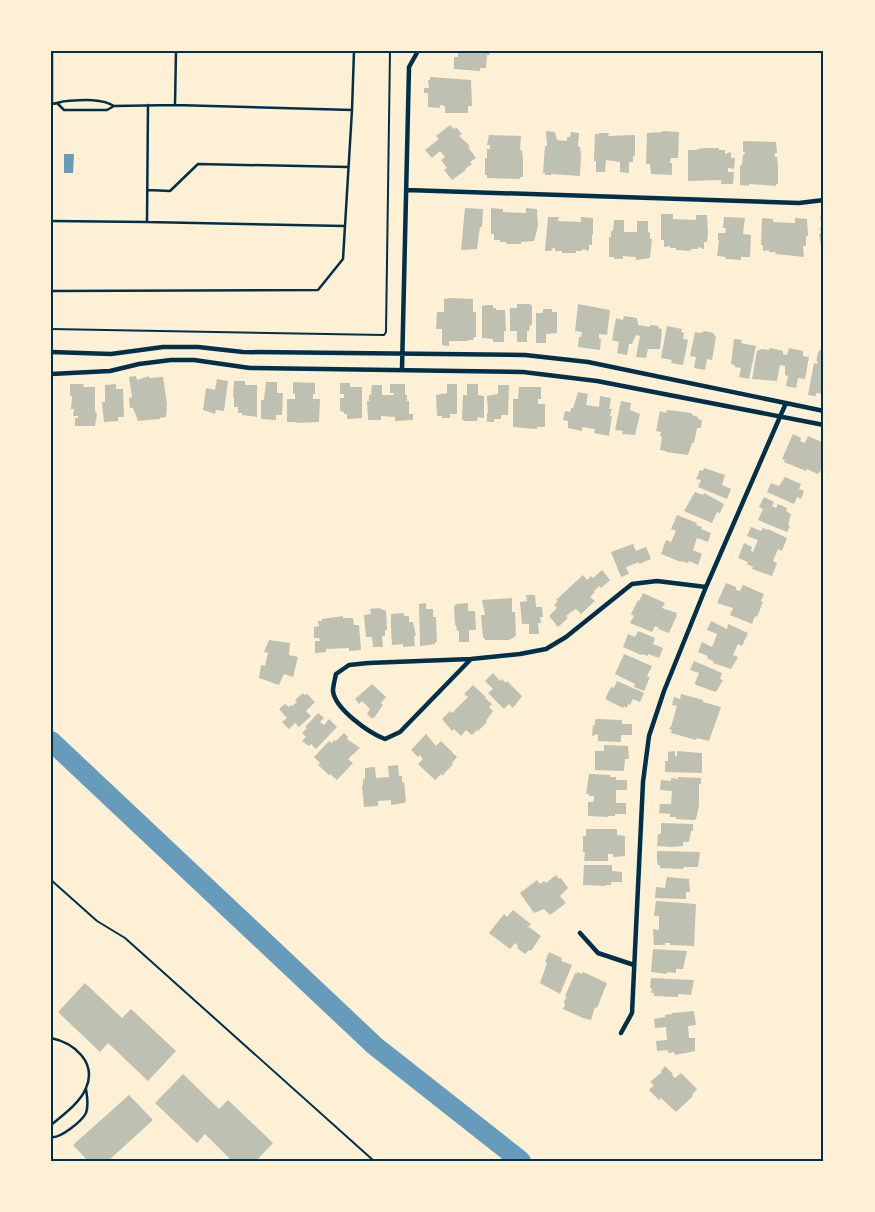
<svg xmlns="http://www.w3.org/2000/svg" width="875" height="1212" font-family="Quicksand,sans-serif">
<rect width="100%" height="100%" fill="#fdf0d5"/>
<!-- water -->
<path fill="#669bbc" d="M64,154h10l-1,19h-9z"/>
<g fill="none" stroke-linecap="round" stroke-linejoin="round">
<!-- river -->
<path stroke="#669bbc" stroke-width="20" d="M51,741l324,305 146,115"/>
</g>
<!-- building -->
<path fill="#bec0b2" d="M458,51h32v4h-3l-1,13h-6v3l-26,-2v-12h4z
M430,77l41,3 1,26h-4v7h-23v-7l-5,-1v3l-12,-1v-14h-4v-5h5l-1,-8h2z
M450,125l4,4 2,-2 6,7 -3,2 11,10 -2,1 8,11 -6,4 2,2 -7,5 1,1 -14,10 -8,-10 3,-2 -6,-8 4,-3 -5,-6 -8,7 -7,-8 14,-11 -3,-3z
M546,131l9,1 2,8 10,1v-4h3l1,-5 8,1 -1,14h2l1,9 -1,20 -29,-2v1h-6v-2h-2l2,-27h2z
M662,131l17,1 -1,26h-7l-1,5h2v12l-21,-1 -1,-10h-4l1,-31 15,-1z
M599,133h10l-1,3 27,-1v21h-2v6h-4v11l-9,-1v-10l-14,-2 -1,12h-9v-11h-2l1,-27h4z
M489,135l32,1 -1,14h2l1,9v18h-3v2l-33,-1v-3h-2v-17h2v-9h3v-4h-3z
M743,141l33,1 1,11h-2v4h2l1,9v18h-2v2l-27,-2v2l-9,-1v-20h2l1,-10h1l1,-3h-2z
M705,148h14v2h6v4l6,-2v6h4l-1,11 -6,-1v4h6l-1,12h-12v-4l-33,1v-31h9v-1z
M465,208l18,1 -1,18h-2l-3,22 -16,1z
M491,208l12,1v3l23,1v-5l11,1 1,17 -4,15 -13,1v2h-15l1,-2h-7v-2h-6v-6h-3z
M661,214h12v5l23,1v-5h11l1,18 -1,9h-3v7l-6,-2v2h-7v2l-15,-1v-2h-6v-2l-6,1v-7h-3z
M820,216h4v36h-2l-3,-18 2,-1 -1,-5 2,-1z
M548,217h11l-1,4 23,1v-5l12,1v17h-1v10h-3v6l-7,-2v2h-6v2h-14v-2h-7v-3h-2l-2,3h-6z
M724,217l21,1 -2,16 8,1 -1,22h-9v3l-16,-1 1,-2 -9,-1 2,-16h-1v-7h7l1,-5h-3z
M762,218l11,1v3l22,1v-5l12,1 1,17h-2v10h-3l1,11 -29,-3 1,-2h-7v-2l-6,1v-6h-2z
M614,220h10v12h13v-11h11v11l2,1v6h2l-2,19 -14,2v-3l-13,-1v3h-9v-2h-5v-20h2v-6h2z
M450,298l23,1v13h3v25h-2l-1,3h-5v1h-19v5l-7,-1v-16h-6l1,-17h7v-13z
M517,304h13l2,2v19h-2l-1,6h-2v11h-10v-11h-7v-23h7z
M578,304l32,6 -3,25 -8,-1v4l2,1 -1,11 -22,-3 1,-10h2l1,-5 -7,-1z
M488,305h5v3h3v2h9l1,21h-2v11h-11v-3l-11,-1v-32z
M543,309h9v3h5v21l-11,1v9h-10v-30h7z
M624,316l13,2 1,7 12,2v-2l9,1 -1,2 4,1 -2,20h-12l-2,9 -10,-1 4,-21 -4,-1 -4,9h-3l-2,11 -10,-2 2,-11 -7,-2 4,-22 7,2z
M667,326l15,3 -1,3 3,1 -1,6 5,1 -5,25 -12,-2 1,-3 -11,-2z
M705,331l8,2 3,4 -4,23 -5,-1 -2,11 -11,-2 2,-11 -6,-1 5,-24 6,1 1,-1z
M734,339l8,1 -1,3 15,3 -7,33 -10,-2 2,-9 -6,-1v-2l-4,-1z
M770,348l13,3v3l4,1 2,-7 14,3v5l6,1 -4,22 -7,-1 -2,10 -10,-2 2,-10 -3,-1v-9l-5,-1 -3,16 -25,-2 5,-28 5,-2 7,1z
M819,350l5,1v43l-8,-1v3l-8,-1 6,-32 3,1 1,-3h-2z
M136,376l1,4 12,-4v2l14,-1 4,27 -1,13 -6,1v1l-22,2 -5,-13h-3l-1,-10 3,-1 -3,-20z
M217,379l11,2 -4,30 -8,-1 -1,4 -12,-4 3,-22 9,2z
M234,381h11v4h12v32l-15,-2v-2h-4v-6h-4v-10h-1z
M266,382h11v11h6l-1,22h-6v5l-14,-1 -1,-1v-18h3z
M293,382l22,1v11h-2v5h7l-1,23 -23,1v-1h-9v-23h8v-6l-2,1z
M340,383h10v4h12v31l-15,1v-5h-3v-2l-4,-1v-13h4v-4h-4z
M70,384h14l-1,3h12v24l2,3 -2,12h-20v-8h3v-2h-5l1,-7h-3l1,-13h-2z
M116,384v5h7l1,28h-6v4l-14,1 -2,-20h3v-17z
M390,384h15v11h2v6h2v13h4v6l-18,1v-4l-14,-1v4h-13l-1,-19h2v-6h2l1,-10h10v10h12v-2h-4z
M447,384h10v30h-7v4h-8v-2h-5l-1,-21 11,-2z
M467,384h11v11l6,1v22l-6,-1 -1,4h-13l-2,-2 1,-24h4z
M498,385h11l-1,30h-7v4h-7v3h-7v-9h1l-1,-17 11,-2z
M519,387h22v12h-3v5h7v23h-8v2l-24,-2v-28h5z
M578,392l10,2 -2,11 13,2 1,-11 11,2 -2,11h3l-2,7h2l-3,20 -15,-3 1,-4 -13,-2v4l-14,-3v-7l-5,-1 2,-9 5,1 1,-4h2z
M621,401l10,2 -1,7 10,4 -5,21 -13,-1 1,-3 -8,-1z
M667,410l25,3v2l6,2v2l4,1 -1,8h-4l-3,15h-2l-4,12 -22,-3v-1l-6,-1 2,-13 -2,-1 1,-4 -5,-1 4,-20 6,2z
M793,434l8,4 -1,3 5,2 3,-7 16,7v24l-6,7 -11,-5 -1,2 -22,-9 1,-2 -3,-1z
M704,468l21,7 -3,10 9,4 -4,10 -29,-12 3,-7 -5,-1 4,-9 3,1z
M785,477l16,7 -2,5 5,2 -3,8 -4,-2 -3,7 -27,-12 4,-9 8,3z
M695,492l8,3 1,-2 20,11 -4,9 -3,-1 -5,11 -28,-12z
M764,497l10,5 -2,4 4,2 2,-4 9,4 -1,3 5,3 -3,11 2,1 -3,6 -29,-12 5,-11 -4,-2z
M677,515l20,8 -1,2 6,2 -1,2 10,4 -3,9 -11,-4 -4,12 9,4 -4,11 -9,-4 -1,2 -7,-2v1l-20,-8 5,-14 5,2 5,-11 -5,-2z
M751,527l10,4 2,-3 5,2v-1l19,9 -5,13 -4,-2 -5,12 4,2 -5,13 -20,-7 1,-2 -6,-3 1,-2 -10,-4 6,-15 8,4 -1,4 2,1 5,-12 -11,-4z
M633,544l3,7 10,-4 5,12 -12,5v-2l-13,5 3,7 -8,3 -10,-25z
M602,570l8,10 -9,8 -2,-2 -5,5 1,1 -5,5 5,4 -14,13 -5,-5 -5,3 -5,4 2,2 -10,9 -9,-11 8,-8 -3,-3 4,-4 -2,-1 27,-25 4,5 4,-4 2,2z
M726,583l10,4v3l4,1 3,-6 21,9 -3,7 2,1 -6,15 -2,-1 -3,8 -22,-9 3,-7 -16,-5z
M643,593l22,10 -3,5 15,5 -1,2h1l-8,18 -11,-4 1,-1 -4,-2 -3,6 -22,-9 4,-7 -3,-2 7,-14 1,1z
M526,595h9l1,12h6l1,10h-3l1,6h-3l1,11h-10v-10h-7l-2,-22 7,-1z
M512,598v14h3l1,24 -7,4h-24v-2h-2l-2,-23h4l-3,-15z
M426,603v6h7v8h3l1,25h-2v2l-15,2 -1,-42z
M468,603v8h7l1,19h-7v12h-10v-11h-2l-1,-6h-1l-1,-18 2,-3z
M379,608l7,3 1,19h-2v6h-3l1,11h-10l-1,-10h-6l-2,-22 7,-1 -1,-5z
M404,613v3h5v6h4l3,14h-2l1,10 -12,1v-3l-11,1 -1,-15h2l-2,-1v-15z
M343,616v2h10l1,7h5l2,25 -12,1v-3l-23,1v3l-11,1v-12h5l-1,-3h-5v-11l5,-1 -1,-5h4v-2z
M711,621l16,8 1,-5 20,9 -6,13 -4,-2 -5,11 5,2 -7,12 -18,-6v-2l-6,-3 1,-2 -10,-4 4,-10 10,5 5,-13 -10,-4z
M638,631l17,7 -2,6 10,4 -4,10 -11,-4v2l-6,-2 -1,1 -18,-8 5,-13 7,3z
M269,640l21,3 -1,12 9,2 -5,20 -9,-3 -5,11 -20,-7 2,-13 4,1 3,-13 -4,-1z
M624,654l28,12 -5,10 3,1 -6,14 -10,-4 1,-3 -20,-10z
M694,661l28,12 -2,6 3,1 -7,12 -20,-7 -1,-2 4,-10 -9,-3z
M493,673l7,8 2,-2 4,4 1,-2 15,15 -9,12 -4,-4 -5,5 -16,-16 5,-4 -8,-8z
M617,681l27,12 -4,9 -7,-3 -3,6 -2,-1 -1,4 -3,-2 -1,2 -18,-9 6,-12 3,1z
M372,684l14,13 -5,6 2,2 -9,13h-3l-4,-4 3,-5 -8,-8 -3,3 -4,-5z
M473,685l13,12 -1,1 7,6 -3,3 4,4 -7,10 1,1 -9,9 -1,-1 -5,5 -6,-5 -5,6 -7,-7 -2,2 -10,-12 8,-8 2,2 16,-16 -4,-3z
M303,693l2,2 2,-1 8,8 -9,9 5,5 -12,11 -4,-4 -6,6 -7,-7 5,-4 -8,-9 6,-5 4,3 2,-2 1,1 5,-4 -2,-2z
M681,694l22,6v2l18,5 -12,34 -12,-3 -1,2 -25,-7 1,-3 -3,-1 1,-2h1l6,-21 -5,-1 2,-8 6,2z
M318,713l6,5 -4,4 4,3 5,-6 8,8 -21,22 -5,-5 -2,2 -7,-5 4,-4 -4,-4 5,-5 -2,-1z
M597,719l25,1v4h10v11h-11v7l-23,-1v-7l-6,2 1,-11h2v-5z
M344,733l4,4 -1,2 13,9 -12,11 5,4 -16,17 -7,-6 -1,1 -11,-10 2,-2 -6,-6 15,-16 3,2 2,-3 2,1z
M426,734l10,12 5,-5 16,16 -5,6 1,1 -11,12 -1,-2 -6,6 -17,-16 5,-5 -3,-4 -2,2 -7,-7z
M604,745l24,1 1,13h-4l-1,12 -29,-1v-19h9z
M675,751v5h2v-5l25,2v20l-37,-1v-11h3v-9z
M398,765l1,11h3v6h2l2,19 -2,2 -13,2v-5l-13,1v5l-14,1 -2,-21 1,-1v-6h2v-11l10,-1 1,11 13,-1 -1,-11z
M589,774l21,1v2h6v3h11v10h-11v13h10v11h-11v2h-7v1l-20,-1v-14h5l1,-3v-3h-5v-2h-3z
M678,777l23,1v6h-2v22l-3,13 -2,1 -18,-1v-2h-6v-3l-11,-1 1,-9h11l1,-13 -12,-1 1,-10 10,1v-3l7,1z
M661,823l32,1v7h-2l-2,11h-6v4l-12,1 -14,-1 1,-12h3z
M586,829h31v6l8,1v20l-12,1v-3h-5v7h-24l1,-9h-2v-16h3z
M657,851l43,1 -2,15h-14l-1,2 -23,-1v-3h-2l-1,-4z
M584,865h28v6l10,1v10h-11v3h-6v1l-22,-1z
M556,875l3,4 2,-1 7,10 -8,8 6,7 -16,12 -6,-6 -10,4 -14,-20 17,-13 3,4 4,-3 2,2z
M667,877l22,2 1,13h-4v7l-31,-1 1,-11 9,1z
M656,901l40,3 -2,42 -24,-1v-2h-5v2h-11l-1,-16 6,1v-14h-5z
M513,910l18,14 -5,5 3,-2 12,9 -10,15 -2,-1 -4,4 -8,-6 1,-2 -3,-3 -5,6 -21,-16 15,-19 3,3z
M653,949l34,2 -4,18h-7v4l-9,-1v2l-16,-2z
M549,952l13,6 -1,3 11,4 -12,29 -20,-11 7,-20 -2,-1z
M577,972l5,2 1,-2 24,11 -10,25 -2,-1 -4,13 -8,-2 -20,-9 2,-4 -1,-4 3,-4 -2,-1 10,-23 2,1z
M651,978l43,2 -3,15 -13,-1v3l-24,-1v-3h-3l1,-5h-2z
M85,983l37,35 9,-9 45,42 -28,30 -40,-38 -8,9 -42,-40z
M694,1011l2,14 -8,1 1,12h6v13l-20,4 -1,-3 -6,1v-3l-11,1 -1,-10 11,-1 -1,-13 -11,1 -1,-9 11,-2v-2l7,-1v-1z
M665,1066l8,8 -1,1 3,3 6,-5 16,16 -5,6 1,1 -17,16 -15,-14 -2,2 -10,-10 5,-5 -4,-3 12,-10 -1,-1z
M183,1074l36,35 9,-9 45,43 -17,18h-24l-27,-27 -8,9 -42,-40z
M129,1095l24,25 -45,41h-20l-15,-16z"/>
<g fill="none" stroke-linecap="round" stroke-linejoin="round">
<!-- path -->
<path stroke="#003049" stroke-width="2" d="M51,329l333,6 2,-3 4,-281
M51,880l46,41 28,17 249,223"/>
<!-- service -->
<path stroke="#003049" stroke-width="2.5" d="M52,51v53
M51,104c6,0 10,-3 16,-3 14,-1 35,-3 47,5l61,-1 177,5 -9,149 -25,31 -267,1
M58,104l6,6h43l7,-4
M175,105l1,-54
M352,110l2,-59
M148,190l22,1 28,-27 150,3
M51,221l96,1 1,-117
M147,222l198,4
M51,1038c24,5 46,25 35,50 -6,15 -23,27 -35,37
M51,1137c9,2 31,-16 35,-24 3,-8 1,-17 0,-24"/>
<!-- minor -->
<path stroke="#003049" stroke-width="4.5" d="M407,190l392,13 25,-3
M51,352l60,2 52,-7h35l45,5 282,3 63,7 236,49
M402,369l7,-302 9,-16
M51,374l59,-3 29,-7 32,-4h23l56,8 273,4 74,9 227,44
M471,659l-71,73 -15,7c-16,-6 -50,-30 -52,-48 0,-5 2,-12 3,-17l13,-9 19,-2z
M471,659l49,-5 26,-5 20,-12 66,-53 25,-3 49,6
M580,933l18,20 36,12
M621,1033l11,-20 11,-231 6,-46 15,-45 42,-104 80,-184"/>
</g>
<!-- border -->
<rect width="875" height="1212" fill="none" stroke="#fdf0d5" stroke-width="105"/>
<rect x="52" y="52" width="770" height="1108" fill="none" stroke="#003049" stroke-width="2"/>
</svg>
